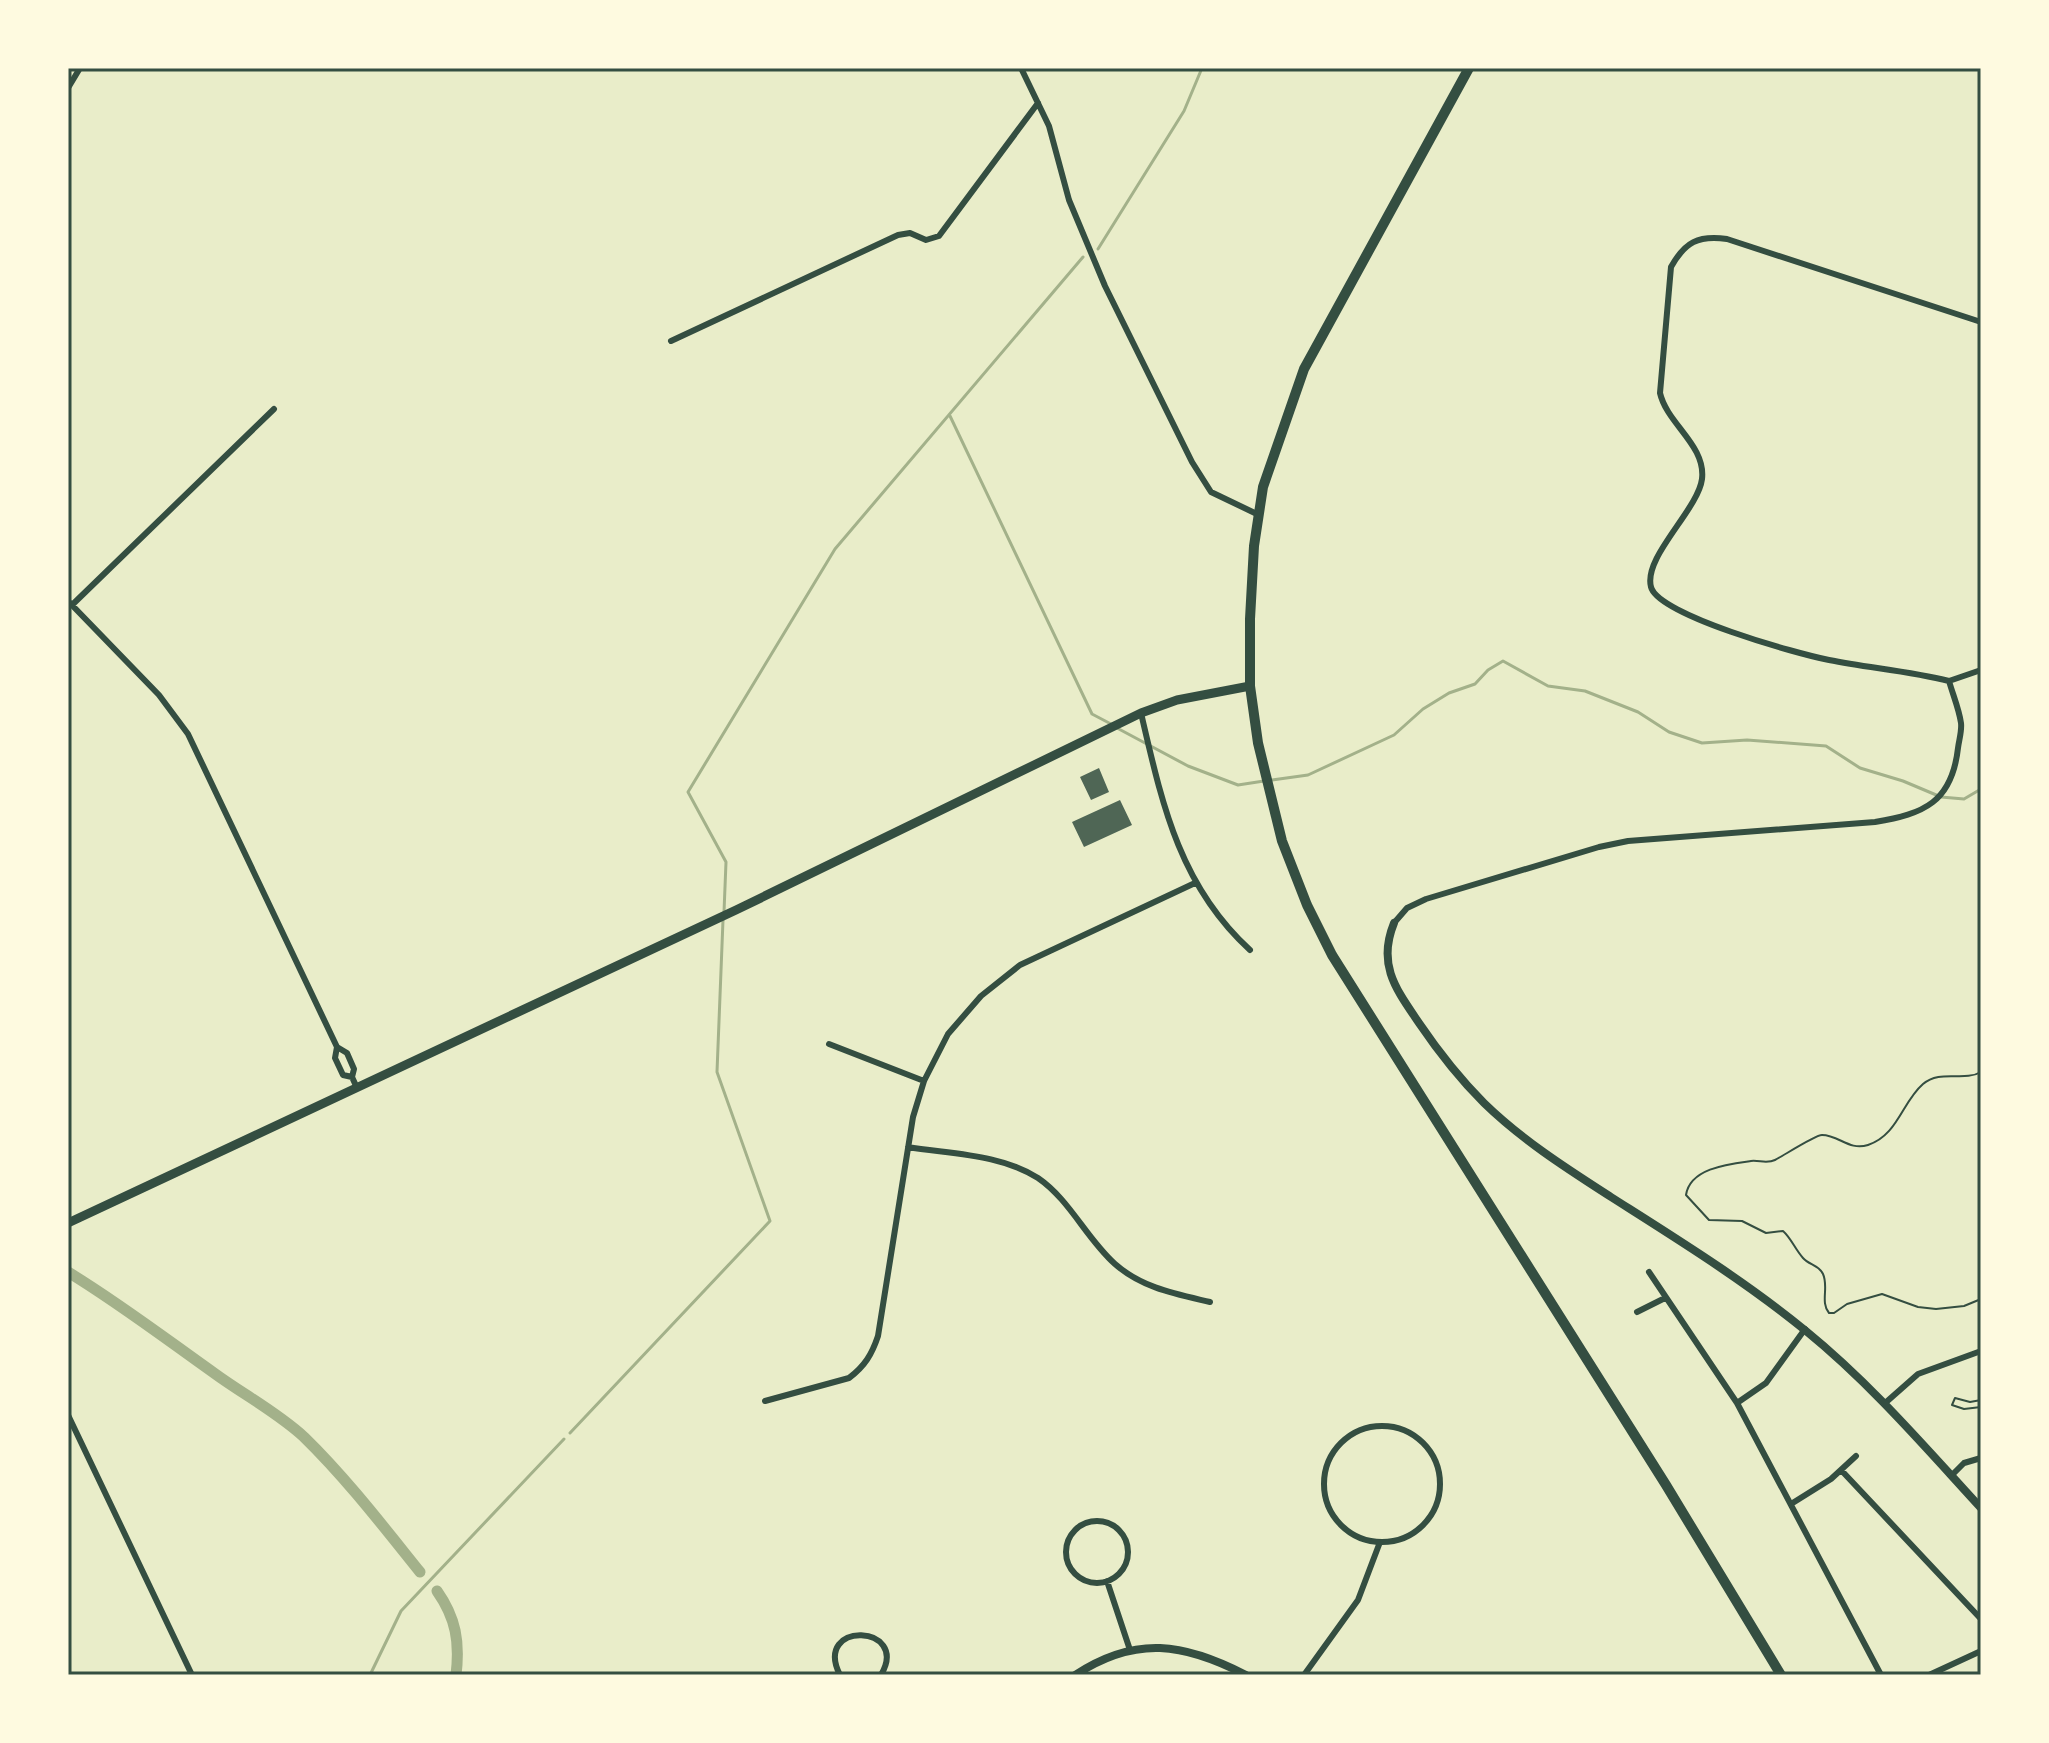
<svg xmlns="http://www.w3.org/2000/svg" width="2049" height="1743" font-family="'DM Sans',sans-serif">
<rect width="100%" height="100%" fill="#e9edc9"/>
<g fill="none" stroke-linecap="round" stroke-linejoin="round">
<!-- stream -->
<path stroke="#a3b18a" stroke-width="3" d="M1098,249l86,-138 18,-43
M950,416l142,298 19,10
M1117,728l71,38 50,19 26,-4
M1272,780l36,-5 86,-40 29,-26 26,-16 26,-9 13,-14 15,-9 45,25 37,5 53,21 31,20 33,11 45,-3 79,6 34,22 43,13 38,16 23,2 17,-10
M724,912l2,-50 -38,-70 147,-243 248,-292
M570,1433l200,-212 -53,-149 6,-152
M370,1675l31,-64 163,-172"/>
<!-- canal -->
<path stroke="#a3b18a" stroke-width="11" d="M68,1272c51,31 98,67 146,101 30,22 63,39 90,64 42,41 79,89 116,135
M437,1591c19,27 23,51 19,84"/>
</g>
<!-- building -->
<path fill="#4f6655" d="M1099,768l10,24 -18,8 -11,-23z
M1120,800l12,25 -48,22 -12,-25z"/>
<g fill="none" stroke-linecap="round" stroke-linejoin="round">
<!-- path -->
<path stroke="#344e41" stroke-width="2" d="M1981,1072c-17,10 -41,-3 -58,12 -21,18 -25,51 -55,61 -19,6 -29,-10 -46,-10 -7,0 -39,21 -47,25 -8,4 -16,0 -24,1 -22,3 -61,7 -65,34l23,25 33,1 24,12 17,-2c8,7 12,18 20,27 6,7 16,7 20,16 6,13 -3,28 6,39h5l13,-9 35,-10 36,13 18,2 28,-3 17,-7
M1981,1400l-11,2 -15,-4 -3,7 12,4 17,-2"/>
<!-- minor -->
<path stroke="#344e41" stroke-width="6" d="M1021,68l28,58 20,74 36,86 87,176 19,30 48,23
M68,88l12,-20
M671,341l227,-106 12,-2 16,7 13,-4 99,-133
M68,601l91,94 29,39 149,313
M72,605l202,-196
M1949,681c-40,-10 -80,-13 -120,-21 -31,-6 -171,-45 -178,-73 -8,-30 47,-77 51,-108 4,-34 -35,-55 -42,-86l11,-126c14,-25 27,-32 56,-28l254,83
M1949,681l32,-11
M1141,713c21,90 38,172 109,237
M1394,923l13,-15 19,-9 173,-52 29,-6 247,-19c49,-8 77,-20 83,-74 1,-8 4,-17 3,-25 -2,-14 -8,-28 -12,-42
M829,1044l95,37
M352,1077l-9,-2 -8,-17 2,-11 10,6 7,16 -2,8 5,11
M908,1147c42,7 93,7 130,31 32,22 48,60 77,86 27,24 61,30 95,38
M1649,1272l88,131 144,272
M1637,1312l28,-14
M765,1401l84,-23c16,-12 23,-24 29,-42l35,-219 11,-36 24,-47 33,-38 39,-31 175,-82
M1737,1403l29,-20 39,-54
M1884,1404l34,-30 63,-23
M68,1415l124,260
M1324 1484a58 58 0 1 1 116 0a58 58 0 1 1-116 0Z
M1841,1470l140,149
M1951,1476l13,-13 17,-5
M1791,1504l40,-25 25,-23
M1066 1552a31 31 0 1 1 62 0a31 31 0 1 1-62 0Z
M1107,1581l23,69
M840,1675c-28,-55 71,-51 41,0
M1304,1675l54,-75 22,-58
M1929,1675l52,-24"/>
<!-- tertiary -->
<path stroke="#344e41" stroke-width="8" d="M1394,923c-17,42 2,66 25,100 19,28 40,55 65,80 38,37 82,65 127,94 66,42 134,84 195,134 64,52 119,116 175,177
M1075,1675c61,-40 109,-32 171,0"/>
<!-- secondary -->
<path stroke="#344e41" stroke-width="9" d="M68,1223l668,-313 405,-197 36,-13 73,-14"/>
<!-- trunk -->
<path stroke="#344e41" stroke-width="10" d="M1469,68l-165,301 -41,118 -9,59 -4,73v67l8,57 24,98 25,64 25,50 334,530 115,190"/>
</g>
<!-- border -->
<rect width="2049" height="1743" fill="none" stroke="#fefae0" stroke-width="140"/>
<rect x="70" y="70" width="1909" height="1603" fill="none" stroke="#344e41" stroke-width="3"/>
</svg>
